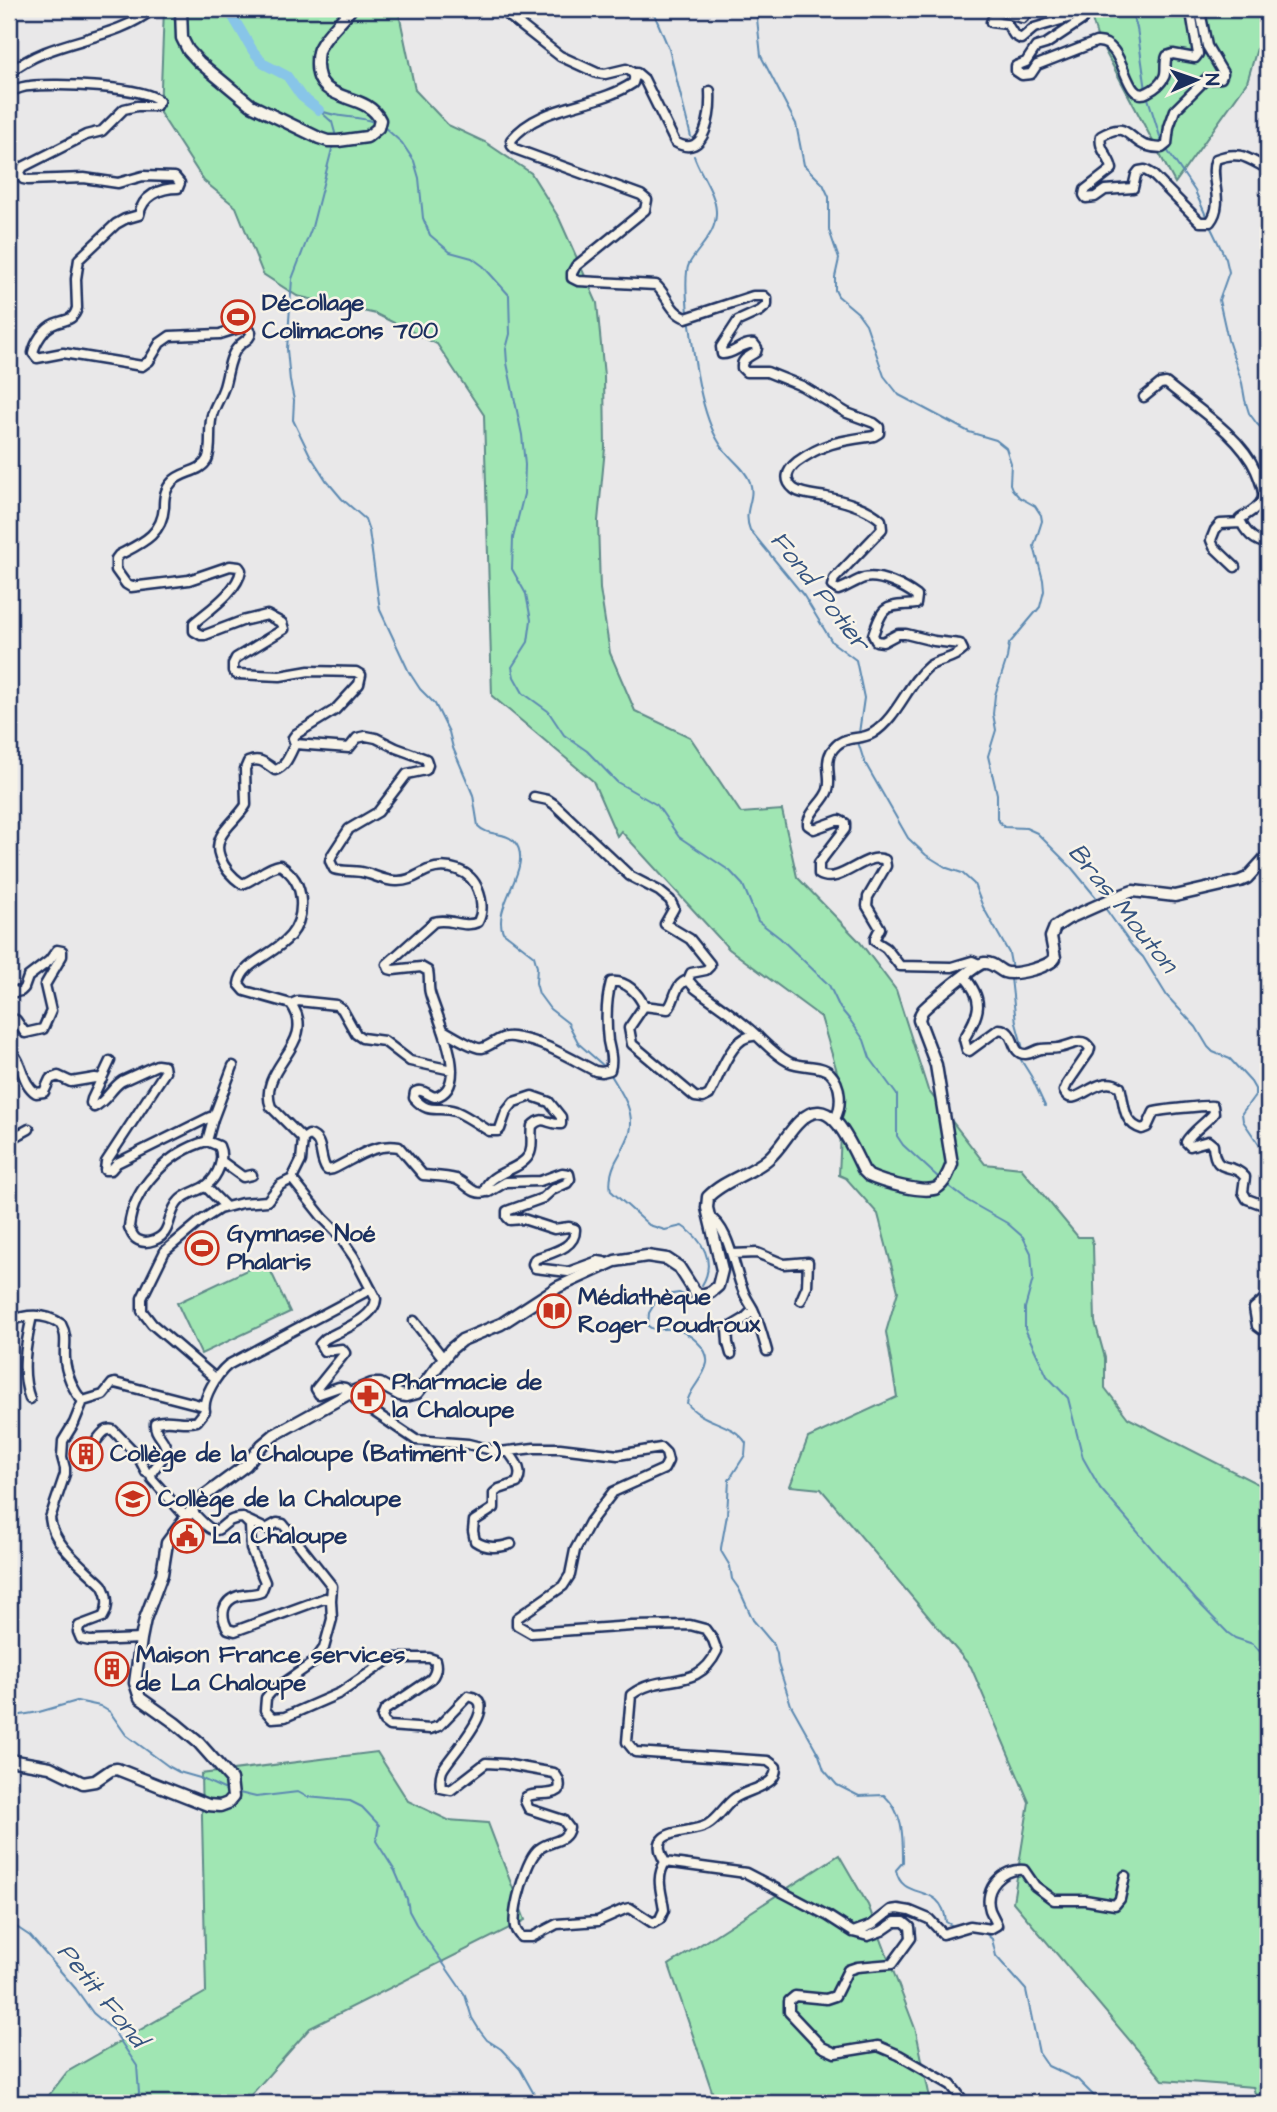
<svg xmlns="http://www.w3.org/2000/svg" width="1277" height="2112" font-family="'Architects Daughter',sans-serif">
<rect width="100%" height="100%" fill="#e9e8e9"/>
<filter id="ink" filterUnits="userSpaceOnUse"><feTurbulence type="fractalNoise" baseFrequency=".0143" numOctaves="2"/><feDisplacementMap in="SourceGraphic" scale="14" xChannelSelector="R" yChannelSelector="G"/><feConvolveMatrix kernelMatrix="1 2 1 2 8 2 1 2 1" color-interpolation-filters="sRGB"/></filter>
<g filter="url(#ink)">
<!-- green -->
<path fill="#a0e6b3" stroke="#5e8a88" stroke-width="2" d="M164,9h234l17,81 33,35 37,17 46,31 28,45 38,85 7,73 1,72 -7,73 2,68 10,64 25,58 55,26 51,76 41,-3 15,67 62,64 37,49 32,100 57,74 36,4 57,69h13l2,8 2,77 10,36v30l23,30 140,71v614h-10l-5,-16 -90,-7 -150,-178 16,-100 -58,-135 -150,-178 -31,-3 18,-48 89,-41 -11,-65 12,-41 -20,-77 -32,-36 -7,-3 4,-83 -22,-75 -92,-68 -108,-118 -4,5 -24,-55 -101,-85 -8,-281 -47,-71 -61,-30 -79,-18 -34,-22 -27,-67 -32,-26 -44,-68z
M1089,9h179v39l-10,-3 -11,37 -72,101 -78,-147z
M266,1261l24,51 -89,42 -24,-51z
M377,1752l31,49 40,19 40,3 37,97 -215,108 -66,75h-201l24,-31 139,-80 -5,-218z
M839,1855l29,50 48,126 15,72h-215l-47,-138z"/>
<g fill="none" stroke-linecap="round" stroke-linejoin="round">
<!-- stream -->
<path stroke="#5c89b1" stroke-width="2" d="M652,9l17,40 22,88
M756,9l5,47 35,68 8,41 19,19 6,13v33l10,29 -4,18v13l3,6 20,17 8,11 18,52 15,19 70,37 27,8 10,8 5,15 -1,21 2,5 7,8 16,9 6,9 1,6 -8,25 9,34 1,11 -4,16 -31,37 -2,14 -12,37 -2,19 3,16 -8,26 9,38v25l7,8 22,1 11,5 34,34 28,34
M1131,9l6,19 9,62
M1147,95l15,48
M319,110c18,9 37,5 55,12
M322,113l10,9 3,11
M383,126l19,17 12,18 5,17 4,40 7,17 20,17 22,6 11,8 26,29 1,39 -4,15 1,14 15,72 3,30 -1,29 -11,44 -1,31 14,25 5,26 -3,22 -16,25 2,10 9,16 25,18 16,24 23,16 30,31 40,23 22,32 51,34 13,14 15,36 22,17 49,47 11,23 10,12 14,20 6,18 27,37v41l6,9 36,33
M333,145l-21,82 -20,52 -5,70 3,32 4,19 -1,20 17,35 16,25 16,19 23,20 4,12 11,79 29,62 11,17 15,15 14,28 4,16 20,47 5,31c10,11 26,5 36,15 22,24 -23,65 -11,91l31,24 3,11 -1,16 3,11 11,15 18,14 11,21 26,23
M1167,150l28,41 12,27
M1210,226l16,33 3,13 -10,28 9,40 14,43 3,17 4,13 8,11 11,10
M688,313c-1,-12 -4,-39 1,-49 10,-18 28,-30 27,-53 -1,-19 -16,-37 -22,-55
M690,324c4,35 11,91 30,120 8,14 25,23 30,38 6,18 -8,28 0,48l54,66 28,46 24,18 8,38 -5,35
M858,742l6,19 44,77 18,17 21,13 15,5 12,11 9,23 26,46 3,16
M1105,908l27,38 11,11 24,39 29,31 12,20 5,5 17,7 21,23 4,7v6l-13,18 1,8 25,37
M1011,978l5,45 7,26
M1021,1060l10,16 14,30
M611,1075c10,17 24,36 19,57 -3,11 -10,21 -15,31 -4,9 -6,18 -4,28l38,34 16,5 17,-4c21,13 34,36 20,59
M946,1184l22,17 39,22 16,14 8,16 2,26 -8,29v21l22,47 21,22 15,60 17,30 96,112 32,33 7,5 18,6 15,16
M690,1298l-11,-5 -20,3 -10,17 -1,13c8,7 16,1 26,3 15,3 35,19 33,34 -3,16 -18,26 -20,40 15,21 45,18 59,40l-1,12 -16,25 -2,35 -6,33v3l9,15 2,13 7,10 14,31 21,25 3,9 1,10 13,41 28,50 5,15 13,15 22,11 25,-1c20,19 19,42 19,67l-7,8c6,33 46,10 50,52l9,5
M9,1578v1
M9,1717l30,-5 38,-11 23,5 10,6 16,23 42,31 11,6 21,6 26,12
M235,1792l21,5 42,-5 9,5 43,4 12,6 17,18 -3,16 19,30 12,28 2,12 7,13 49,71 7,23 8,13 7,9 14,9 19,20 19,34
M9,1922l21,14 46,53 17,24 20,17 24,36 2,27 -7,10
M984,1932l8,7 4,17 30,34 13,63 9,13 30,14 23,23"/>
<!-- river -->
<path stroke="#88c5e8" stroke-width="10" d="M235,9l-2,8 20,34 11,13 23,12 14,20 18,14"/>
<defs>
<path id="minor" d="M500,9l60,47 37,17 8,1 21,-5c7,2 10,7 7,14 -37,25 -92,20 -122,57l1,6 3,3 126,46 6,5 -2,10 -69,56 -4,7v5l6,3 78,4c12,11 14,27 30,33l67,-22h11l3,3v6l-7,6 -22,10 -17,26 1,7c12,1 20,-12 32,-10l3,4 -1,4c-7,5 -15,7 -14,16l4,4h21l35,14 45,27 27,10 5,4v6l-5,3c-34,5 -49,6 -77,26 -10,8 -14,18 -3,27 8,6 22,6 32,8 18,4 41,10 55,23l1,9 -48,50 -2,7 6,4c9,-3 17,-9 26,-12 16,-4 41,9 53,18l-1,8c-31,3 -32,-1 -43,31l3,6 7,1 15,-8h8l28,7 26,3 3,6c-9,9 -23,9 -34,16 -22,18 -31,51 -56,67 -15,9 -30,0 -42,19 -7,12 1,26 -3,38 -4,12 -17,19 -20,32v3l6,4 25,-9 6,3v6l-26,34v11c21,13 45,-23 66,-14l1,6 -18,31 -1,9 13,22 -5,10v3l11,7 14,18 52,1 20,-6 7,3
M1029,9l-6,9 -20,-5 -9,3 -3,6 16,2 7,11 7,4 13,-11 44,-13 3,2 1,3 -36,24 -10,3 -10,15 -10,4v5l6,4 9,-1 6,-9 59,-23c31,-3 27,64 52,50 6,-3 13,-8 16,-15 3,-6 0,-14 3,-21l6,-2 22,4 3,-4 -6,-36 4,-5 5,3 6,30 16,27 -2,5 -16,2 -30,30 -6,17 -2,17 -5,4c-6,0 -12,-1 -18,-3 -18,-9 -18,-24 -43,-9 -3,14 9,20 11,33l-27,21 -1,5 2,3 9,-1 10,-7 28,-2 3,-13 3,-4 6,-1 7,4 48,48h10c16,-20 -2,-45 6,-63 24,-9 31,-1 52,10
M9,73c44,-36 102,-30 144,-64
M633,73h4l7,6 31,63c32,19 36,-32 35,-51
M9,92c7,-3 14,-6 21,-6 23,-3 115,0 129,15l-3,5h-19l-13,3 -22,22 -16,4 -63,32 -4,7 4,5 5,1 56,-2 34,5 25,-7 32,1 5,6 -2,5c-18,0 -36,8 -39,27l-14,4 -9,5 -37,35 -3,20 1,29c-4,14 -12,11 -23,16 -10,4 -19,19 -21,29l4,5 26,-5 79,13 7,-5 11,-18 10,-7 50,-2 22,-7h5l4,5c-1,9 -8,8 -13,15 -9,9 -10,28 -14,40 -3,9 -8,17 -11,25 -6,15 0,36 -6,48 -7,13 -26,11 -35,22 -7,7 -8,15 -8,25 -2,28 -22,36 -45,48l-3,4v11l10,14 5,3 58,-7 41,-14 9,1 2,3c-3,21 -32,40 -47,53v8l7,4h4l37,-14 25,-6 15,8 2,6 -48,29 -3,6v7l3,3 44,2 29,-5 47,1 5,3 -2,9 -24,26 -39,24 -3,4 2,6 54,4 8,-10 9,-2 10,2 20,10 30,11 2,6 -2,5 -19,4 -29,38 -29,17 -17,26 -2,6 4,8c9,3 18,1 27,3 13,2 23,10 37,9 12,0 19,-6 30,-11 19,-7 43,0 50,20 4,10 5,22 0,32 -15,7 -29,-5 -44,0l-47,42 2,5 4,1 28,-3 7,4c2,8 0,15 2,22 6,23 43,94 5,104 -8,-2 -12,-9 -20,-5l-1,6c16,18 23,7 41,13 12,5 23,13 34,20h9l2,-2 6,-17 8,-10 18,-6 17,6 12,15v7c-13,1 -18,-10 -29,2 -2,9 2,21 -3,29 -9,16 -40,17 -44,35l4,2 17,-10 34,-1 22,-8 7,1 1,5 -3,4 -15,7 -9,8 -36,13v6l3,3 13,-1 31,10 15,-2 6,2c1,20 -26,24 -40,30l-2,5 2,4 33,4 30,-11 6,1 3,2
M1268,263v2
M1144,397l16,-13 6,-1c30,25 74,52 90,88h6l6,6
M1256,471c12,29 10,31 -16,48 4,12 15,24 28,24
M1235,567l-21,-20 -3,-7 4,-10 5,-6 21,-1
M295,744c-5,10 -9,23 -20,26 -10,-7 -15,-13 -27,-8l-3,7 1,36c-11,18 -35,30 -26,52 4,11 12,20 22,27 13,-4 24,-17 38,-19 13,9 20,19 21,36 3,53 -58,52 -62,83l6,7 46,13c29,39 -35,64 -20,103l32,32
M534,797l14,3 6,4 76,72 29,15 11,9 4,8 -9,16 25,15 20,25v2l-4,4 -15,3 -3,7
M964,976c21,25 16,36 0,63l3,11 2,1 30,-22c18,1 11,25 26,25 5,1 10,-4 16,-5 5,-1 12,0 17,-1 7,-1 15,-5 22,-6 6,0 6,2 10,6l-1,4 -22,32 -3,7c9,22 33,-20 56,-4 5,17 2,36 22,42l5,-2 7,-15c6,-2 54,-7 59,-6l1,7c-8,10 -23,19 -28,29l4,4 18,-5 5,4c2,32 18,15 32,32l-2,15 4,7 19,7 2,2
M9,989l7,3 5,-1 3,-3 4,-11 21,-16 8,-11 5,1v5l-17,29 6,26 -8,18 -18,4 -9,-13 -7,-2
M291,1004l7,-3 38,4 6,4 14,25 6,4 22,3 26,20 42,9
M644,1006l24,3c8,-9 6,-25 20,-29l7,8c17,13 36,25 52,39 14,11 26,27 42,35 12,6 32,2 41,11 12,12 12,33 5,46
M644,1006l-15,22 3,16 63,53 8,1 6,-3c11,-18 22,-62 48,-59
M443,1030c7,4 33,20 39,18 12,-3 17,-13 31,-11 30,4 55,20 82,34l7,1 8,-2c3,-10 0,-19 -2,-29 -2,-18 -2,-41 3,-59 15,-2 27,11 33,24
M9,1050c15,11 11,32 27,43l8,-1 6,-13 8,-3 13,6 24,-4 7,1
M110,1061l-18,38 -1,4 3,4c12,-5 17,-19 28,-26l35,-16 7,1 1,6 -59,90 -1,8h6l6,-7 93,-46 3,2 -6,22
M213,1119l20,-53
M9,1140l20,-11
M207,1141l12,5c6,13 -1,30 -12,39 -9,7 -20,7 -28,16 -8,8 -8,19 -13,29 -4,9 -19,15 -28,10 -5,-2 -7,-8 -9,-13 4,-40 40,-75 78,-86z
M221,1161l22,16 9,-2
M292,1179l31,39 13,13 18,26 22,42c-1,19 -35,31 -51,40l-5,5 4,7 18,-2 3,4 -29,36 3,5 20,-7 6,1 10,11 61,41 52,4 32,8 34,-4h26l58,7 43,-7 5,5 2,8 -4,8 -51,23 -23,30 -15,28 -5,25 -7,11 -46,32v7l14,8 101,-7 58,-1 15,4 8,11 4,11c-20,42 -55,20 -86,44l-4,47 8,10 133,9 8,6c0,6 -1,10 -6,14 -10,8 -24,10 -35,17 -10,7 -17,21 -28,27 -17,10 -63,1 -42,37l81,11 82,43 25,16 15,4 14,-5 13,-9h9l6,5 1,11 -19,26 -35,3 -9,3 -13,26 -9,3 -31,-3 -6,5v11l33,35 13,6 43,-7 21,9 52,30 14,18
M292,1179l9,-18 2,-22 6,-4c16,4 9,24 18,35l6,-1c23,-11 40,-26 66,-22l24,28c10,1 23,1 33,4 12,5 17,17 30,13
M205,1186l21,21
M709,1217c21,10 25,54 34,73 2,7 7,13 10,19 6,13 10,28 14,42
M732,1254l25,-1 27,11 24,-2 -1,24 -6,14
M1268,1296l-14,12 3,18 4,3 7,-2
M9,1321c18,-7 36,-8 52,3 7,13 3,21 4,34 0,13 9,35 18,43l20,-6 9,-11 3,-1 89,23
M414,1321l30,38
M731,1354l-3,-11 -1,-14 17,-10 9,-9
M215,1378l-63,-54 -10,-13v-13l23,-47 37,-31 17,-11 23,-6 25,-2 13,-16 12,-6
M30,1399c-10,-27 -4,-56 2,-83
M83,1401l-9,22 -11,18 -1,16 3,11v6l-15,44c2,26 34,49 52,67 6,10 7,22 1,32l-24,9 -1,6 3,7 9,2 51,-2
M97,1440c5,-6 8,-12 16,-10l25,26 8,16 5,2 1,5 34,38
M508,1451c7,10 16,19 9,32l-18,6 -5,4v15l-20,13 -1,10 2,10c12,8 23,7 36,3
M151,1474c3,-7 15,-17 15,-25 -1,-10 -12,-15 -11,-26 13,-6 28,2 42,-2l8,-10c-3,-13 12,-37 23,-46l143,-76
M191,1510c35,40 22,8 52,8l7,7 1,24 14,33 -4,10c-8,3 -16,2 -23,4 -16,5 -18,20 -10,33l7,2 82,-30 8,-3 6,2 1,19 -8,29 -10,14 -43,30 -5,6 -1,12 7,8 13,-1 55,-24 51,-35h38l6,2c2,7 1,13 -4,19l-46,31 -3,7 2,5 5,4 41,3 9,-3 29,-30c37,5 -19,60 -26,75 -2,6 -2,11 -1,17l10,2 35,-27 18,1 50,9c5,5 7,10 5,17 -9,7 -22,1 -33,7l-1,4 4,8 34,11 6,8c-3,15 -19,12 -30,21 -13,10 -27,62 -24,78 1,5 3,6 6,10h11l25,-13 41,-3 27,-12 5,-1 23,15 7,-4 4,-9c-2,-19 -9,-30 1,-48
M247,1520l19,9 11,-6 6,1 49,62 -1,14
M853,1932l19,-7 19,-15 7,-1 12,2 19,8 14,15 27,-8 20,3 7,-4c-2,-6 -5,-10 -7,-15 -7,-22 13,-42 34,-40l11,16 19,14h31l30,5 5,-6 5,-23"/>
<path id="major" d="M181,9l1,29 6,12 11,12 52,43 68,33 9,3h10l29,-4 11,-9 2,-8c-14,-30 -65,-14 -63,-58 0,-5 0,-11 3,-15 8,-15 21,-25 31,-38
M9,1760l41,7 33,16 12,-2 16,-11 6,-1 91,36 12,1 8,-3 5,-6 -2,-18 -32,-36 -24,-20 -35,-25 -5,-15 6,-44 4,-20 17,-45 5,-31 33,-44 46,-34 16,-20 12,-10 76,-42 22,-9h8l20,11 6,1 11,-3 34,-44 11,-9 39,-16 57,-37 57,-26 32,-5 20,3 12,8 16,25 6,3 10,-3 7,-6 4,-16 -15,-62 1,-11c16,-17 43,-23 60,-38 13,-11 20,-27 32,-38 32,-32 53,30 64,50l5,5c13,6 54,18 68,12 8,-5 12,-16 15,-24l-16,-99 -17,-45c1,-5 1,-6 4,-10 7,-7 54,-47 61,-47 8,-1 14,6 20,9 11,4 45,-5 51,-14l-4,-21 4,-10 12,-8 47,-21 19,-7 42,5 65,-15 7,-3 21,-23"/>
</defs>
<!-- minor casing -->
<use href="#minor" stroke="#1b2f5e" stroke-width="13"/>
<!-- major casing -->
<use href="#major" stroke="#1b2f5e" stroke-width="15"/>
<!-- minor -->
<use href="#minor" stroke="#f7f3e8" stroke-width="8"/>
<!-- major -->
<use href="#major" stroke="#f7f3e8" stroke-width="10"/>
</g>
</g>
<!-- icons -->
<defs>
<symbol id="stadium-ring" viewBox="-11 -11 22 22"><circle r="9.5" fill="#f7f3e8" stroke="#c8321e" stroke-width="1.5"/><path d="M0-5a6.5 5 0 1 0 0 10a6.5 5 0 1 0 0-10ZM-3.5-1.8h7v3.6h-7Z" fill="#c8321e"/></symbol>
<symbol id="library-ring" viewBox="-11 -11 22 22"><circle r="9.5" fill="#f7f3e8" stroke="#c8321e" stroke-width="1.5"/><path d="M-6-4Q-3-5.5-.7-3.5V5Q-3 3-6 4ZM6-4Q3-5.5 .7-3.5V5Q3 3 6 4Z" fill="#c8321e"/></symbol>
<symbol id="pharmacy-ring" viewBox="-11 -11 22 22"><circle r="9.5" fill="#f7f3e8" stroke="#c8321e" stroke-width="1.5"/><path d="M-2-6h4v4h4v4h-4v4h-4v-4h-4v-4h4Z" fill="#c8321e"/></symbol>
<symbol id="building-ring" viewBox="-11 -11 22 22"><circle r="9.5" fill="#f7f3e8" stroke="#c8321e" stroke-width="1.5"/><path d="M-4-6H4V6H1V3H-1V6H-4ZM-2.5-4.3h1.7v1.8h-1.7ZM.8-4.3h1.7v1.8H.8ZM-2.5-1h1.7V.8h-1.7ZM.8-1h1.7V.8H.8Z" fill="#c8321e"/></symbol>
<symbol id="school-ring" viewBox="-11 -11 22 22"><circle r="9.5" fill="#f7f3e8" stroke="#c8321e" stroke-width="1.5"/><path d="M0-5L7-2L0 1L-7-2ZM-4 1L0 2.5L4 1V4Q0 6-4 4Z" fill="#c8321e"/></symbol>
<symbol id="civic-ring" viewBox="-11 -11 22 22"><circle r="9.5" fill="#f7f3e8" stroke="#c8321e" stroke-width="1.5"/><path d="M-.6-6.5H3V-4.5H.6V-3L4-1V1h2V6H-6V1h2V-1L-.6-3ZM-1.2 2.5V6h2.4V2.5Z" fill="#c8321e"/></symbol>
</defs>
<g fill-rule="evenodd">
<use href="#stadium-ring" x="219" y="298" width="38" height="38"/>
<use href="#stadium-ring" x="183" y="1229" width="38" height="38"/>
<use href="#library-ring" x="535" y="1292" width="38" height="38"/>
<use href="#pharmacy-ring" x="349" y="1377" width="38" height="38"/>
<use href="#building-ring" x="67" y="1435" width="38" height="38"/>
<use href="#school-ring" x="114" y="1480" width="38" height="38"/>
<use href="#civic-ring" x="168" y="1517" width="38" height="38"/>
<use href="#building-ring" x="93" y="1650" width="38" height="38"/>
</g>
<g text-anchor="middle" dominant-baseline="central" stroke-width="5" stroke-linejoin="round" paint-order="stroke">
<!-- poi labels -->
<g font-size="24" font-weight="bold" fill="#1b2f5e" stroke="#f7f3e8" text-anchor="start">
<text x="262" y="303">Décollage<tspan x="262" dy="28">Colimacons 700</tspan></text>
<text x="227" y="1234">Gymnase Noé<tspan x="227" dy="28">Phalaris</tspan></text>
<text x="578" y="1297">Médiathèque<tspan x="578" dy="28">Roger Poudroux</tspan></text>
<text x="392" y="1382">Pharmacie de<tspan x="392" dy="28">la Chaloupe</tspan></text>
<text x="110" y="1454">Collège de la Chaloupe (Batiment C)</text>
<text x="158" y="1499">Collège de la Chaloupe</text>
<text x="212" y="1536">La Chaloupe</text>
<text x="136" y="1655">Maison France services<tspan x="136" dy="28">de La Chaloupe</tspan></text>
</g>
<!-- water labels -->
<g font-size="26" font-style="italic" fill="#365480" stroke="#f7f3e8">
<text transform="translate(820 591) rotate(52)">Fond Potier</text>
<text transform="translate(1123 908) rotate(51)">Bras Mouton</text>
<text transform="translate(102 1995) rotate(51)">Petit Fond</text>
</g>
</g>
<!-- margin -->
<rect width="1277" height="2112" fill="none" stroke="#f7f3e8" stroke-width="35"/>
<rect x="18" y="18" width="1242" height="2077" fill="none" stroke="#1b2f5e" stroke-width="2.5" filter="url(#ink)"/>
<!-- north arrow -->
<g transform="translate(1196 80) rotate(88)" stroke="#f7f3e8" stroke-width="5" paint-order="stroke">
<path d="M0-5L12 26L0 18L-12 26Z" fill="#1b2f5e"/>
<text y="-10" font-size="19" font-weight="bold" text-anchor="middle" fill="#1b2f5e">N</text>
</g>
</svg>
